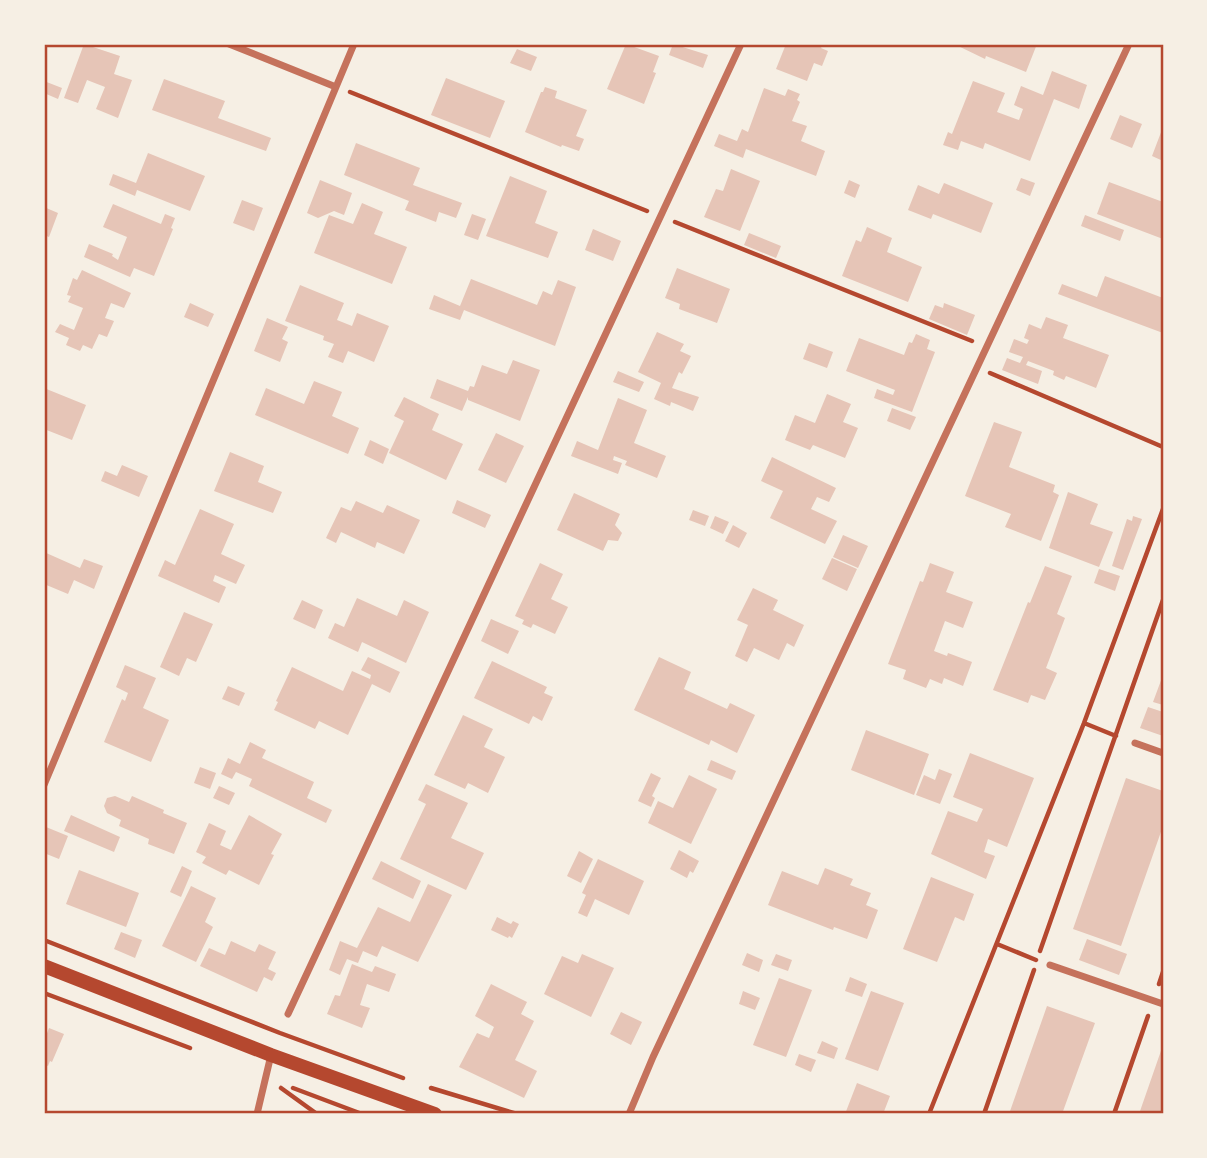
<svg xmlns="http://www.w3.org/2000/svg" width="1207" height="1158" font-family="Karla,sans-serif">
<rect width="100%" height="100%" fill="#f6efe4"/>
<!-- building -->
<path fill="#e6c5b7" d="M84,44l36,12 -6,18 18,6 -14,38 -22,-9 9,-22 -18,-7 -9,23 -14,-5z
M626,44l33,12 -6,16 3,1 -12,31 -37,-15z
M673,44l35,11 -5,13 -34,-13z
M786,44h37l-2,4 7,3 -6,15 -8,-3 -7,18 -31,-12z
M954,44h83l-11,28 -40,-16 -1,3z
M517,49l20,8 -6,14 -21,-8z
M1052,71l35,14 -8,24 -25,-10 -24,62 -45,-18 -2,6 -22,-8 -3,9 -15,-5 5,-13 4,2 21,-53 32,12 -8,19 22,8 4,-11 -9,-4 7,-19 22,9z
M446,78l59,23 -15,37 -59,-23z
M164,79l61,22 -7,17 53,20 -5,13 -114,-41z
M44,81l18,7 -4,11 -14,-6z
M545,87l12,4 -2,7 32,12 -11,26 8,3 -5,12 -17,-6 -1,2 -36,-15 16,-40h2z
M764,88l21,8 3,-7 12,5 -3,6 3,2 -8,19 15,5 -6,15 24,10 -9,25 -70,-27 -3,9 -29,-12 5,-12 18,7 5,-12 6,3z
M1120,115l22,9 -10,24 -22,-9z
M1163,127v34l-11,-5z
M356,143l64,25 -7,17 49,18 -6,15 -17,-6 -3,10 -31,-12 4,-9 -65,-26z
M148,153l57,23 -15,35 -53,-21 -2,6 -26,-11 4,-11 23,9z
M731,169l29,12 -20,50 -36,-14 12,-28 7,2z
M510,176l37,15 -12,32 23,9 -10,26 -62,-22z
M1021,178l14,5 -5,13 -14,-6z
M320,180l32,13 -8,22 -10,-4 -16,7 -11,-5z
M849,180l11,5 -5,13 -11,-5z
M1109,182l54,20v37l-66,-25z
M944,183l49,20 -12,30 -48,-19 -2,5 -23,-9 10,-25 21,9z
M242,200l21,8 -9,23 -21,-8z
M362,203l21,9 -9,22 33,13 -15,37 -78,-31 15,-38 24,9z
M113,204l48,20 4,-10 10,4 -4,10 2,1 -19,47 -20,-8 -4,9 -46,-20 5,-13 24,10 -1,2 6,4 9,-23 -24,-10z
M44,207l14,6 -9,24 -5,-2z
M472,214l14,5 -8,21 -14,-5z
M1085,215l39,15 -4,11 -39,-15z
M867,227l25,11 -5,14 35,15 -14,35 -66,-26 14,-36 5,2z
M593,229l28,12 -8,20 -28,-11z
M749,233l32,13 -5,12 -32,-13z
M677,268l53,21 -13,34 -38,-14 1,-5 -15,-6z
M82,270l49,23 -7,15 -13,-5 -6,15 9,3 -7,16 -8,-3 -7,15 -9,-4 -3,6 -14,-6 3,-7 -14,-6 5,-8 14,6 9,-22 -15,-6 3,-6 -4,-1 6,-17 4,2z
M1105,276l58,22v35l-105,-39 4,-10 35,13z
M471,279l66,26 6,-14 9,4 6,-15 18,7 -21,59 -91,-36 -4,10 -31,-11 5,-14 26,11z
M300,285l44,18 -7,17 15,6 5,-13 32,13 -15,36 -26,-11 -5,12 -15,-6 6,-13 -11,-4 1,-4 -39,-15z
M190,303l24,11 -6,13 -24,-10z
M944,303l31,12 -8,20 -38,-16 6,-14 8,3z
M1046,317l22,8 -5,13 46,17 -13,33 -30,-12 -2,4 -11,-5 1,-4 -26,-10 -2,4 16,6 -4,13 -36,-14 5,-12 13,5 3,-6 -14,-5 5,-13 13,5 2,-4 -5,-2 5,-14 12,5z
M267,318l21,9 -6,12 6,3 -8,20 -26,-11z
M657,332l27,12 -4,7 11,5 -9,18 -3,-2 -7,16 27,9 -6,14 -22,-9 -1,4 -16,-7 7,-16 -23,-11z
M916,334l14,6 -3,9 8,3 -23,60 -38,-14 3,-9 16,6 2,-5 -49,-19 13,-33 45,17 5,-13 3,1z
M809,343l24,9 -6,16 -24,-9z
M513,360l27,10 -20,51 -52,-21v-3l-6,14 -32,-13 7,-19 31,12 2,-5 4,1 8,-22 25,9z
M618,371l26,11 -5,10 -26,-10z
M314,381l28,11 -10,24 27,12 -11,26 -93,-39 11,-27 38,16z
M44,388l42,17 -14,35 -28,-11z
M827,394l24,10 -8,18 15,6 -13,30 -32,-13 -3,5 -25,-10 10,-25 20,8z
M404,397l35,17 -7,16 31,14 -17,36 -57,-27 15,-32 -10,-5z
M618,398l29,12 -13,33 32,13 -9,22 -32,-13 2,-4 -13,-5 -1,4 9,3 -4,11 -47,-18 6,-15 21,9z
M892,408l24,9 -6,13 -23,-9z
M994,422l28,10 -13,35 46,18 -2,7 6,3 -18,46 -36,-14 6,-13 -46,-18z
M496,433l28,13 -18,37 -28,-13z
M370,440l19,9 -6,15 -19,-9z
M230,452l34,14 -6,16 24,10 -9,21 -59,-22z
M772,457l64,31 -7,14 -12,-5 -6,12 26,12 -12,23 -55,-26 13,-27 -22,-10z
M122,465l26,11 -9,21 -38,-16 4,-10 12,5z
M1068,492l30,12 -8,20 23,8 -14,35 -50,-19z
M574,493l46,21 -5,11 7,8 -4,8 -10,-1 -5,11 -46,-21z
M457,500l34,15 -6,13 -33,-15z
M356,501l27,12 4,-8 33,15 -16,34 -27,-12 -2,6 -34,-16 -5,11 -10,-5 15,-31 10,4z
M200,509l34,15 -13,30 24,11 -9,19 -21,-9 -2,6 13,6 -7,16 -61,-27 7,-16 10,5z
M693,510l16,6 -4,10 -16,-6z
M715,516l14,6 -6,12 -13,-6z
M1133,516l9,3 -19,51 -11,-4 15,-47 5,2z
M733,525l14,8 -8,15 -14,-7z
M843,535l25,11 -10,22 -25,-11z
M44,552l36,16 4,-9 19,7 -9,23 -20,-9 -6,14 -24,-10z
M832,558l25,11 -10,22 -25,-12z
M540,563l23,11 -12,25 17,8 -13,27 -22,-10 -2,4 -9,-4 2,-4 -9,-4z
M930,563l24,9 -8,20 27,10 -10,26 -18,-7 -11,30 13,5 1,-3 24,9 -9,24 -19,-8 -2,6 -12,-5 -4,9 -23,-9 3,-9 -18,-6 32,-83 3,1z
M1045,566l27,10 -15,38 8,4 -19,50 11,5 -12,27 -14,-5 -3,8 -35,-13 35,-88 2,1z
M1099,569l21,7 -5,15 -21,-8z
M753,588l25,12 -5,10 31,15 -10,22 -7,-4 -8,17 -25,-12 -7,14 -12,-6 13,-31 -11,-5z
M357,598l40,18 7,-16 25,12 -23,51 -44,-21 -4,10 -30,-14 7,-15 9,4z
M302,600l21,10 -8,19 -22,-10z
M184,612l29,12 -17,38 -9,-4 -8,18 -19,-9z
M491,619l28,12 -11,23 -27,-13z
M368,657l32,15 -10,21 -18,-9 -24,51 -29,-14 -4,8 -41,-19 4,-8 -2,-1 16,-34 51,24 9,-20 18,8 1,-4 -10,-5z
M659,657l32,15 -7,17 43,20 3,-6 25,12 -18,38 -26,-13 -2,5 -75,-35z
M492,661l55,26 -3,6 9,4 -11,24 -9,-5 -4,8 -55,-26z
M125,665l31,13 -13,30 26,12 -18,42 -47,-20 18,-43 3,2 3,-8 -12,-6z
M1163,675v30l-10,-3z
M228,686l17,7 -6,13 -17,-7z
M1148,707l15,5v24l-23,-8z
M463,715l30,14 -9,18 21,10 -17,36 -20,-10 -3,6 -31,-14z
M866,730l63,24 -15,41 -63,-25z
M250,742l16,8 -4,8 52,24 -7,16 25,12 -6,13 -77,-37 3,-7 -16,-7 -4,7 -11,-5 7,-16 12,6z
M970,753l64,25 -27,69 -19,-8 -4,13 11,4 -9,23 -55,-25 17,-43 29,11 6,-13 -30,-12z
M711,760l25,11 -4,9 -25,-10z
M200,767l16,6 -6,16 -16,-6z
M939,769l13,5 -12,30 -24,-9 8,-20 11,5z
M651,773l10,5 -9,18 3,2 -4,9 -13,-6z
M689,775l28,14 -26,55 -43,-21 10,-22 15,7z
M1126,778l37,13v35l-42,120 -48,-17z
M426,784l42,19 -17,35 33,15 -18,37 -66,-31 26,-55 -8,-4z
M219,786l16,7 -6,12 -16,-7z
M115,796l14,6 3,-6 32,14 -1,3 24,10 -13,31 -26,-10 1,-5 -30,-13 2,-6 -14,-7 -3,-7 3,-8z
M71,815l49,22 -6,15 -50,-21z
M249,815l33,19 -11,20 3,1 -15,30 -30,-15 -3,5 -24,-12 4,-6 -10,-5 13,-29 17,8 -6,14 11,5z
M46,827l22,9 -9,23 -15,-6z
M679,850l20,11 -6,12 -3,-2 -3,7 -17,-9z
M579,851l14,8 -12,24 -14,-7z
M598,859l46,22 -15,34 -34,-16 -8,18 -9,-4 8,-18 -4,-2z
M381,861l40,20 -8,18 -41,-20z
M182,866l10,5 -11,26 -11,-5z
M825,868l28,11 -3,6 21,8 -5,12 12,5 -11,29 -33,-12 -1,3 -65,-25 14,-34 36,14z
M79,870l60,23 -13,34 -60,-23z
M931,877l43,17 -10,27 -9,-4 -18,45 -34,-13z
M428,884l24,11 -34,67 -36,-16 -5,11 -14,-6 -5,12 -11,-4 -7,16 -11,-5 11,-29 17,7 21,-41 32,15z
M191,886l25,12 -11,24 8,5 -17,35 -34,-16z
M497,917l14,7 2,-3 6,3 -7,14 -3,-2 -1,2 -17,-8z
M121,932l21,8 -7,18 -21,-9z
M1087,939l40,15 -8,21 -40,-15z
M231,941l24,11 4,-8 17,8 -8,17 8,4 -4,8 -8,-4 -7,15 -57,-26 9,-18 16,7z
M747,953l16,7 -4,12 -17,-7z
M582,954l32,14 -23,49 -47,-23 18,-38 16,7z
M776,954l16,6 -4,11 -17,-6z
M352,964l20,8 3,-6 21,8 -7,18 -22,-8 -7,21 10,3 -8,20 -35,-14 8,-19 5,1z
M850,977l17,7 -5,13 -17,-6z
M779,978l33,12 -26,67 -33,-12z
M491,984l36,18 -6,12 13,7 -19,39 22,11 -13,27 -65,-31 18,-34 12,5 5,-11 -19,-11z
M743,991l17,7 -5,12 -16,-6z
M871,991l33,12 -26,68 -33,-12z
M1047,1006l48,17 -33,91h-53z
M621,1012l21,10 -11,23 -21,-11z
M49,1028l15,6 -12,28 -2,-1 -2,5 -4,-2v-23z
M822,1041l16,7 -4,11 -17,-6z
M1163,1045v69h-24z
M799,1054l17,6 -5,12 -16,-7z
M857,1083l33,13 -7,18h-38z"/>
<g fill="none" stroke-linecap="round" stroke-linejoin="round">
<!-- path -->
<path stroke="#b5482f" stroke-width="4.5" d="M350,92l297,119
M675,222l297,119
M990,373l173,74
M1084,723l32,13
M44,940l236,93 123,45
M997,944l39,16
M1040,951l123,-351
M1159,984l4,-12
M44,993l146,55
M281,1088l36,26
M293,1088l69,26
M431,1088l86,26
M929,1114l155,-391 79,-214
M984,1114l50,-144
M1114,1114l34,-98"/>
<!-- minor -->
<path stroke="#c5725c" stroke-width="7" d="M229,44l107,43
M1135,743l28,10
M44,785l310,-741
M1050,965l113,39
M288,1014l453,-970
M257,1114l14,-59
M629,1114l24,-57 476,-1013"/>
<!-- secondary -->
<path stroke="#b5482f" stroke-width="14" d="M44,966l227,89 164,59"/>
</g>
<!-- border -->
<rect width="1207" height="1158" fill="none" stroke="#f6efe4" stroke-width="91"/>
<rect x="46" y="46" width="1116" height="1066" fill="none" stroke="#b5482f" stroke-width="2.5"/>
</svg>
